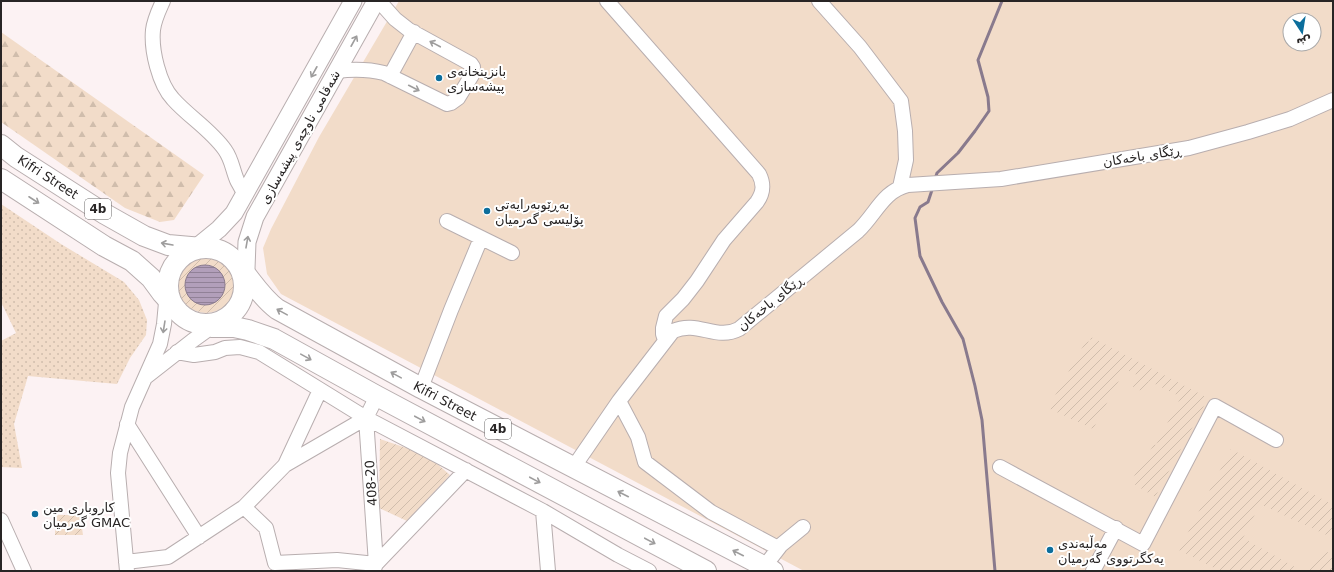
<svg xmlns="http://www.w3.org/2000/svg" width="1334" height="572" font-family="'DejaVu Sans',Vazirmatn,sans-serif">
<defs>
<pattern id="forest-firs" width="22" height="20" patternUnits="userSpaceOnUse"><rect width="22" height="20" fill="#f2dcc9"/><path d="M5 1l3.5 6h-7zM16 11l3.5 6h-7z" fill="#d0bdac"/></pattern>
<pattern id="park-dots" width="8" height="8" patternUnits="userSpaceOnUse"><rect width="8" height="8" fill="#f2dcc9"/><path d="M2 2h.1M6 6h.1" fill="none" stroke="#d0bdac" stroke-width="1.8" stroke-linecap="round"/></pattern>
<pattern id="garden-furrows" width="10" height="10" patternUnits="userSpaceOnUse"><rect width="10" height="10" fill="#f2dcc9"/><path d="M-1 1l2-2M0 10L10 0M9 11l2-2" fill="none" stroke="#d0bdac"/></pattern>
<pattern id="water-rules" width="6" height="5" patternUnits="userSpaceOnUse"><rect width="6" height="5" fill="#b29fba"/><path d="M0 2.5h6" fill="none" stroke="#918197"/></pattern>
</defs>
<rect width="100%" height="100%" fill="#fcf2f3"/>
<!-- grass -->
<path fill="#f2dcc9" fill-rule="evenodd" d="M399,1h934v570h-529l-523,-277 -14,-20 -4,-26 8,-19 48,-92zM1290,20h24v24h-24z"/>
<!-- forest -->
<path fill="url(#forest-firs)" d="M1,32l203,143 -30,45 -14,2 -35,-14 -124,-86z"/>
<!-- park -->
<path fill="url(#park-dots)" d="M1,204l60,40 63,38 15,18 8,20 -1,15 -16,23 -13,26 -89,-8 -14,48 8,44 -21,-1v-126l15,-8 -15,-31z"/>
<!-- garden -->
<path fill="url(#garden-furrows)" d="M178 285a28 28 0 1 1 56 0a28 28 0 1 1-56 0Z
M1091,337l117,61 -53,99 -24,-15 14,-26h2l7,-12 2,1 25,-48 -32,-16 -6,11 -13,-7 6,-11 -11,-5 -32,60 -45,-21 38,-67 4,1z
M380,439l47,16 23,20 -43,46 -28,-13z
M1231,449l102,56v33l-73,-34 -17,34 59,33h-82l-41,-21z
M55,515h25l3,20h-28z
M1323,550l10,5v16h-25z"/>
<!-- water -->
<path fill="url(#water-rules)" stroke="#897a8d" d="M185 285a20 20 0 1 1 40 0a20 20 0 1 1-40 0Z"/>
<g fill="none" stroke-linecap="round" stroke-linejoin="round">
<!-- stream -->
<path stroke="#897a8d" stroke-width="3" d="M935,179l2,-6 21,-20 17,-22 14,-20 -1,-14 -10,-37 24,-59
M933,187l-5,15 -8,5 -5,11 5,38 22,46 21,37 12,47 7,34 13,151"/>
<defs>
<path id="minor" d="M163,1c-4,9 -9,19 -10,29 -2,20 6,54 20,69 16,18 38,31 52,51 10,14 7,29 21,44
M607,1l152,173c5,10 5,18 -2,28l-33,38 -27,41 -14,18 -17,17 -3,12v6l2,6
M819,1l41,46 41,54 4,30 1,29 -6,27
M337,71c16,-2 31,-2 47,2l63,31 4,-1 7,-5 14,-23 1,-8 -2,-3 -62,-34 -14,-11 -16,-18
M390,76l24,-44
M447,221l65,32
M177,352l17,3 21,-3 10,-4 15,-1 19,5 107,66 177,93 75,44 31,16
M146,377l46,-36 25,-18
M421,388l30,-78 30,-72
M619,401l19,36 7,25 66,50 67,36
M127,424l72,113
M285,465l35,-75
M1000,467l143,77 72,-138 61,34
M573,468l46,-67 54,-70c25,-11 43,10 66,-2l119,-98c18,-17 25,-40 50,-46l93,-6 188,-31 59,-16 42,-13 43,-19
M244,507l22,21 9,35 62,-3 39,4 90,-94
M543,511l5,60
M1,520l23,51
M126,562l42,-5 76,-50 41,-42 81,-47
M764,567l17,-22 22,-18
M374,569l2,-5 -10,-146 11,-22
M127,571l-9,-98 2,-20 12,-46 28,-63 4,-20 3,-32
M1093,571l23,-43"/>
<path id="major" d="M192,251l27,-22 15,-16 119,-212
M244,280l2,-11 1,-27 8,-25 121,-216"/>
<path id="highway" d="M1,145l15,12 89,57 39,22 24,9 34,3
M1,179l103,67 28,15 19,17 11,15 10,11
M168 286a38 38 0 1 1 76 0a38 38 0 1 1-76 0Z
M239,266c13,15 22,31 38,43l144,79 352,183
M204,324l9,3h21l14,3 26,9 103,57 329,175"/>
</defs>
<!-- minor casing -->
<use href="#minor" stroke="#b8aeaf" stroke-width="16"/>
<!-- major casing -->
<use href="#major" stroke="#b8aeaf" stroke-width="19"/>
<!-- highway casing -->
<use href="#highway" stroke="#b8aeaf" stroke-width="22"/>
<!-- minor -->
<use href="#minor" stroke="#fff" stroke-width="14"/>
<!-- major -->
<use href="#major" stroke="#fff" stroke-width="17"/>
<!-- highway -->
<use href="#highway" stroke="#fff" stroke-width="20"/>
</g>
<!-- one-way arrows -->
<defs><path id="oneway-shaft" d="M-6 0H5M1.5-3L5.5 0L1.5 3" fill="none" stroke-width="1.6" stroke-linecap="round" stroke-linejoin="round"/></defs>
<g stroke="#9e9d9d">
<use href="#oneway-shaft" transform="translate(354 41) rotate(-61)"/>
<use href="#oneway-shaft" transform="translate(435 44) rotate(-152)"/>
<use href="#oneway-shaft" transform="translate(314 72) rotate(119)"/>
<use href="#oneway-shaft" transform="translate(414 88) rotate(27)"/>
<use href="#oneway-shaft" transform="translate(34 200) rotate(33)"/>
<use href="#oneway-shaft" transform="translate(247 242) rotate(-80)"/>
<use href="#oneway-shaft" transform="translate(167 244) rotate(-170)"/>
<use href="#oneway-shaft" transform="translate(282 312) rotate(-151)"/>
<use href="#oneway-shaft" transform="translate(164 327) rotate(99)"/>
<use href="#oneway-shaft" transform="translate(306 357) rotate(29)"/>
<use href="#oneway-shaft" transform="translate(396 375) rotate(-151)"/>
<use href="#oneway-shaft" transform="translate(420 419) rotate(28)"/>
<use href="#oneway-shaft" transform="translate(535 480) rotate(28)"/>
<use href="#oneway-shaft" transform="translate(623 494) rotate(-153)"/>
<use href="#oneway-shaft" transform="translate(650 541) rotate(28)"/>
<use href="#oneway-shaft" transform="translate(738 553) rotate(-153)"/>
</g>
<!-- markers -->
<g fill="#0c6e9c" stroke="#fff" stroke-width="1.5">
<circle cx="439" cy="78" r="4"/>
<circle cx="487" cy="211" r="4"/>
<circle cx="35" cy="514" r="4"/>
<circle cx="1050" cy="550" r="4"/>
</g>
<g text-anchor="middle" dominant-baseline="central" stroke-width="4" stroke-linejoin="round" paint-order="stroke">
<!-- shield labels -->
<g fill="#fff" stroke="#686666" stroke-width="1">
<rect x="85" y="199" width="26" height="20" rx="3"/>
<rect x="485" y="419" width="26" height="20" rx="3"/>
</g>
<g font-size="12" font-weight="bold" fill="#282525">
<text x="98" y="209">4b</text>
<text x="498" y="429">4b</text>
</g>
<!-- poi labels -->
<g font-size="13" fill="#282525" stroke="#fff" text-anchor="start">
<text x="447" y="71">بانزینخانەی<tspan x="447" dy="15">پیشەسازی</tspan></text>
<text x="495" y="204">بەڕێوبەرایەتی<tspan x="495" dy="15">پۆلیسی گەرمیان</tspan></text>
<text x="43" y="507">کاروباری مین<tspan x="43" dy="15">گەرمیان GMAC</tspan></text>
<text x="1058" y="543">مەڵبەندی<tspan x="1058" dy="15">یەکگرتووی گەرمیان</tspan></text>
</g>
<!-- street labels -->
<g font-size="13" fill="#282525" stroke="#fff">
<text transform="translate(300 137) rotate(-61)">شەقامی ناوچەی پیشەسازی</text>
<text transform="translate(1142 156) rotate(-9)">ڕێگای باخەکان</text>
<text transform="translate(48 177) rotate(33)">Kifri Street</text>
<text transform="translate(770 303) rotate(-39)">ڕێگای باخەکان</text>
<text transform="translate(445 401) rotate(28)">Kifri Street</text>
<text transform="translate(371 483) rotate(-94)">408-20</text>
</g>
</g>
<!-- border -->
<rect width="1334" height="572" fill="none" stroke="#282525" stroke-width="4"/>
<!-- north arrow -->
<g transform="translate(1302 32) rotate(168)"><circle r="19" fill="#ffffff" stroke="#a9a8a8"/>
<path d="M0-3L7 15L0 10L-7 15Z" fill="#0c6e9c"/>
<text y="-6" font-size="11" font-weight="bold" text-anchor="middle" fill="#282525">ش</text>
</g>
</svg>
